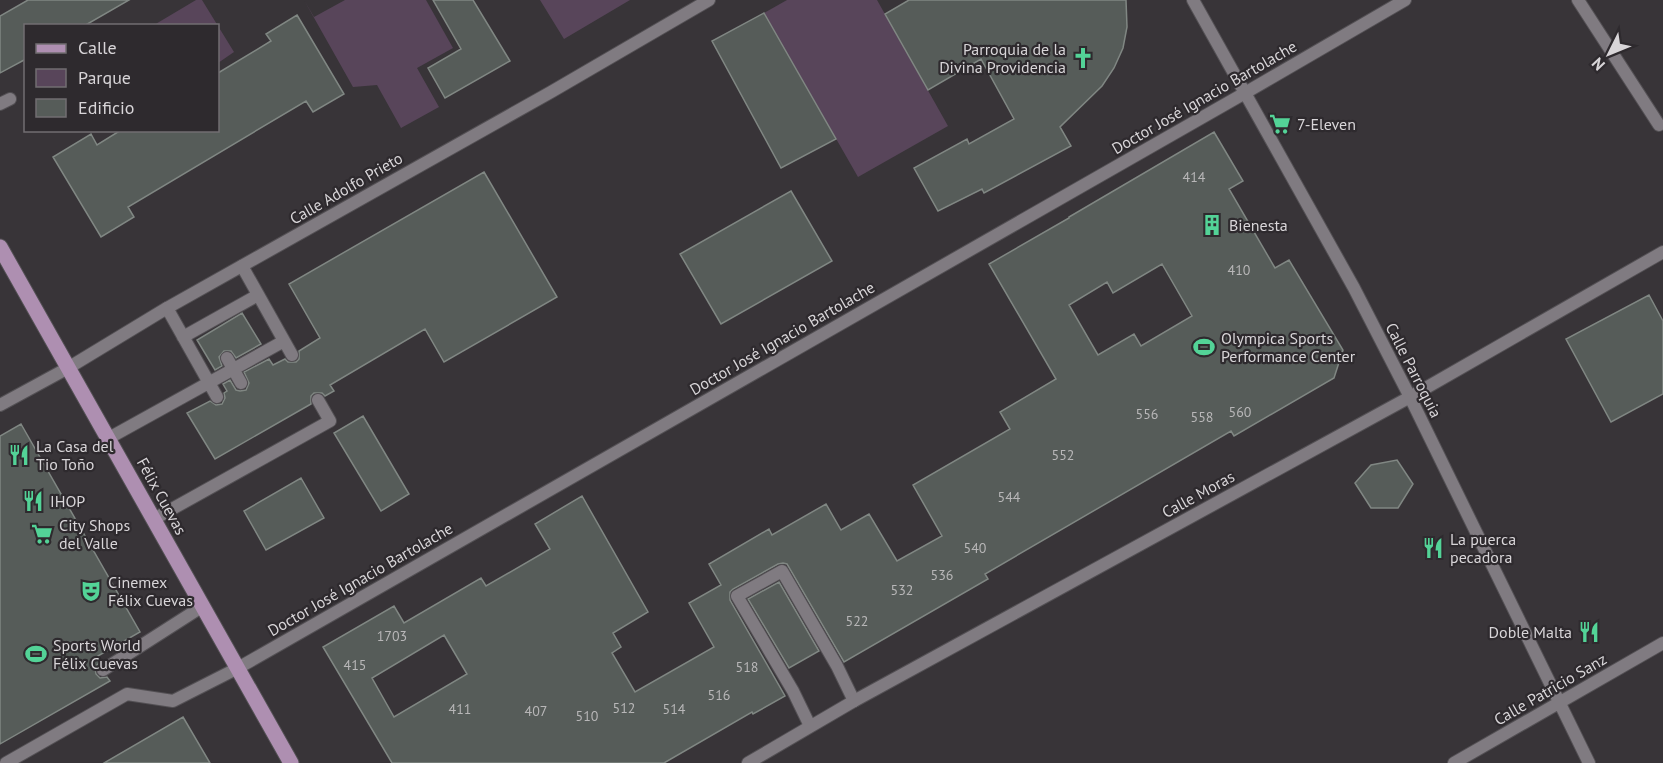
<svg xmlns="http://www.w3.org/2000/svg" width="1663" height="763" font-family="'PT Sans',sans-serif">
<rect width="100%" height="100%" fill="#383438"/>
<!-- green -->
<path fill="#58455a" d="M196,0h6l32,52 -16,11v-37l-64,-1z
M304,0l10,17 31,-17h81l27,48 -36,20 22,39 -38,21 -24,-43 -24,2z
M540,0h90l-66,39z
M787,0h90l71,126 -90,51 -94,-164z"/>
<!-- building -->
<path fill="#565c59" stroke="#808783" stroke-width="1.5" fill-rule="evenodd" d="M28,0h101l-45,26h-58v33l-26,14v-57z
M433,0h40l37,61 -65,37 -17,-30 33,-19z
M909,0h217l1,27 -4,21 -9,20 -12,18 -42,41 11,19 -87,47 -2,-4 -44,22 -24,-43 53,-29 2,5 45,-25 -33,-60 -53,31 -43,-76z
M764,13l72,126 -55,29 -69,-127z
M297,15l47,79 -31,18 -7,-11 -178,106 6,10 -33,20 -48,-80 38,-23 6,11 24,-15h97v-57l53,-32 -5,-7z
M1214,132l29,49 -14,8 46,79 14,-8 54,90 -9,28 -100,58 -3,-5 -246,143 3,5 -144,83 -57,-98 -4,-1 -5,1 -45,25 -3,3v8l55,96 -32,18 -1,-2 -88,51h-272l-69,-116 71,-41 10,17 77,-45 5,8 64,-37 -15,-25 47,-28 66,116 -35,21 8,14 -9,6 23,39 79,-45 -25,-44 32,-18 -12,-21 60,-35 3,6 54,-31 15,26 28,-16 28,47 45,-25 -29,-51 97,-56 -10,-17 56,-33 -67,-115 80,-46v-1zM1162,264l30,52 -51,30 -7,-12 -36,21 -29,-50 38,-23 6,11zM444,635l23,39 -73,43 -22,-39z
M484,172l73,125 -113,65 -19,-33 -95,56 4,6 -9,5 -3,-3h-8l-3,3v8l-96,55 -28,-46 23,-12 6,4 6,-1 3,-6 -1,-5 3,-2 -4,-7 7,-4 6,10 4,1 6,-1 3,-7 -5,-11 25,-13 4,6 12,-6 3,3h8l3,-3v-8l21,-13 -31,-54z
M791,191l41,70 -111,63 -41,-70z
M1649,295l14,26v73l-52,28 -45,-83z
M242,313l19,31 -25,14 -5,-7h-7l-5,6 3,9 -7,4 -18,-30z
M363,416l46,78 -28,17 -47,-78z
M21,424l119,208 -44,25 3,6 -4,4 1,7 4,4 7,-1 3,4 -110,63v-308z
M1397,460l16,24 -15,24h-27l-16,-25 16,-18z
M301,478l23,40 -58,32 -22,-39z
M779,582l40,69 -30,17 -41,-69z
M183,717l27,46h-106z"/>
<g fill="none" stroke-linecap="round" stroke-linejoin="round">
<defs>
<path id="service" d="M0,104l10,-5
M242,266l50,89
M167,308l50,89
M183,337l75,-42
M227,358l14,25
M109,438l175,-97
M154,519l176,-98 -12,-21
M103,670l100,-64
M810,726l-17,-35 -56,-95 45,-25 55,95 17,35"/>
<path id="minor" d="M1193,0l161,288 56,109 179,366
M1578,0l81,125
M0,405l68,-37 99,-60 384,-216 158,-92
M6,763l121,-69 46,7 65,-33 1007,-575 160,-93
M748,763l106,-62 556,-304 253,-145
M1454,763l209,-120"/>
<path id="primary" d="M0,247l291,516"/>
</defs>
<!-- service casing -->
<use href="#service" stroke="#535054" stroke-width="14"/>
<!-- minor casing -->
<use href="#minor" stroke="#535054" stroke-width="14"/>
<!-- primary casing -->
<use href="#primary" stroke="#535054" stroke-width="17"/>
<!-- service -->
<use href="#service" stroke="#807b81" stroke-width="12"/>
<!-- minor -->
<use href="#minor" stroke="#807b81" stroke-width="12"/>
<!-- primary -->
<use href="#primary" stroke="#ae8fb1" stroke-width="15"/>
</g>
<!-- icons -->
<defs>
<symbol id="church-bare" viewBox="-9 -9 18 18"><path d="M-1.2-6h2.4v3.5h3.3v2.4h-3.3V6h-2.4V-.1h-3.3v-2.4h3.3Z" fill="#53d397" stroke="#2e2a2e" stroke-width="2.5" paint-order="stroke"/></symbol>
<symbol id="supermarket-bare" viewBox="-9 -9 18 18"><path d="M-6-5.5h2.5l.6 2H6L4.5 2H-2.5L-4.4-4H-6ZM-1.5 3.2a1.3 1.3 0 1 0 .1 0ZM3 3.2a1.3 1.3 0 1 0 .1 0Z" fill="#53d397" stroke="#2e2a2e" stroke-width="2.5" paint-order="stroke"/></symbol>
<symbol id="building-bare" viewBox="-9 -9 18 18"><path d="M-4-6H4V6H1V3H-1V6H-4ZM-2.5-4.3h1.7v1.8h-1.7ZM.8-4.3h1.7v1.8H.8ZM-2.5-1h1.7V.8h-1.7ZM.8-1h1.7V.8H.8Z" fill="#53d397" stroke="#2e2a2e" stroke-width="2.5" paint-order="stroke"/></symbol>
<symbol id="stadium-bare" viewBox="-9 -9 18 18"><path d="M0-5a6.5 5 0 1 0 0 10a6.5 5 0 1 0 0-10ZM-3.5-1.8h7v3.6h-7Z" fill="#53d397" stroke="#2e2a2e" stroke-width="2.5" paint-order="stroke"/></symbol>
<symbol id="restaurant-bare" viewBox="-9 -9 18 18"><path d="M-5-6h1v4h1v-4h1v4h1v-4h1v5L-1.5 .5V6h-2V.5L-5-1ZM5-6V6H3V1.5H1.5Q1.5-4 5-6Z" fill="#53d397" stroke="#2e2a2e" stroke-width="2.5" paint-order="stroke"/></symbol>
<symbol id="theatre-bare" viewBox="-9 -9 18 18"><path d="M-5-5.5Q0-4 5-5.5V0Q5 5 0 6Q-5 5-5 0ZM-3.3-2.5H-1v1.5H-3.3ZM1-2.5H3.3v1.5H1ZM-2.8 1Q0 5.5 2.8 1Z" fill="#53d397" stroke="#2e2a2e" stroke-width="2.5" paint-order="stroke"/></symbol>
</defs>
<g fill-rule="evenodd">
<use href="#church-bare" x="1068" y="43" width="30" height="30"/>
<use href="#supermarket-bare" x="1265" y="109" width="30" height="30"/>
<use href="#building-bare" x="1197" y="210" width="30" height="30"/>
<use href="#stadium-bare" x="1189" y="332" width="30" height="30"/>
<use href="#restaurant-bare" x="4" y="440" width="30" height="30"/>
<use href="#restaurant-bare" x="18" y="486" width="30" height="30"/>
<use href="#supermarket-bare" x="27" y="519" width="30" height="30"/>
<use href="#restaurant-bare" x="1418" y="533" width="30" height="30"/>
<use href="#theatre-bare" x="76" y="576" width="30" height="30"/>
<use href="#restaurant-bare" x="1574" y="617" width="30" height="30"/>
<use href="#stadium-bare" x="21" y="639" width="30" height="30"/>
</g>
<g text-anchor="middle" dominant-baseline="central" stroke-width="4.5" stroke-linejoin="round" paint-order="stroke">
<!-- number labels -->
<g font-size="14" fill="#b8b7b8">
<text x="1194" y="177">414</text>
<text x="1239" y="270">410</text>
<text x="1240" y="412">560</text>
<text x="1147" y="414">556</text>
<text x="1202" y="417">558</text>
<text x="1063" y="455">552</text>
<text x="1009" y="497">544</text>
<text x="975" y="548">540</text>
<text x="942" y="575">536</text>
<text x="902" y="590">532</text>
<text x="857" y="621">522</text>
<text x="392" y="636">1703</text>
<text x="355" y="665">415</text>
<text x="747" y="667">518</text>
<text x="719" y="695">516</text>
<text x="624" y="708">512</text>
<text x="460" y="709">411</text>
<text x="674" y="709">514</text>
<text x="536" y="711">407</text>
<text x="587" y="716">510</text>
</g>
<!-- poi labels -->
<g font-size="16" fill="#d8d5d8" stroke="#2e2a2e" text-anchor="start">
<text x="1066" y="49" text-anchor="end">Parroquia de la<tspan x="1066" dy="18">Divina Providencia</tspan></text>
<text x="1297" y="124">7-Eleven</text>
<text x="1229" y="225">Bienesta</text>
<text x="1221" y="338">Olympica Sports<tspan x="1221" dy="18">Performance Center</tspan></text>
<text x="36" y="446">La Casa del<tspan x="36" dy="18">Tio Toño</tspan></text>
<text x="50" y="501">IHOP</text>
<text x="59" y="525">City Shops<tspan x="59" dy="18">del Valle</tspan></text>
<text x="1450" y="539">La puerca<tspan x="1450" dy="18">pecadora</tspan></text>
<text x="108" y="582">Cinemex<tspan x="108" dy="18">Félix Cuevas</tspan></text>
<text x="1572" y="632" text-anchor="end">Doble Malta</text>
<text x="53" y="645">Sports World<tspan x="53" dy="18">Félix Cuevas</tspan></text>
</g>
<!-- street labels -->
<g font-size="16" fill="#d8d5d8" stroke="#2e2a2e">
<text transform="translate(1204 97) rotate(-30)">Doctor José Ignacio Bartolache</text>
<text transform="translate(346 188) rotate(-30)">Calle Adolfo Prieto</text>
<text transform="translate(782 338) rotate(-30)">Doctor José Ignacio Bartolache</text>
<text transform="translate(1414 370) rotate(63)">Calle Parroquia</text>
<text transform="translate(1198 494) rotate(-29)">Calle Moras</text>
<text transform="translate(162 496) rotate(61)">Félix Cuevas</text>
<text transform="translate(360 579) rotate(-30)">Doctor José Ignacio Bartolache</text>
<text transform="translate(1550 689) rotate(-30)">Calle Patricio Sanz</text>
</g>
</g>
<!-- legend -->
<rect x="24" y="24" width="195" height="108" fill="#2e2a2e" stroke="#726e72" stroke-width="1.5"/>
<rect x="36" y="44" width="30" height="9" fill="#ae8fb1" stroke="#726e72" stroke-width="1.5"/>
<text x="78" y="54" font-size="18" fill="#d8d5d8">Calle</text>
<rect x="36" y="69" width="30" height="18" fill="#58455a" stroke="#726e72" stroke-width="1.5"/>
<text x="78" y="84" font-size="18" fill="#d8d5d8">Parque</text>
<rect x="36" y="99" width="30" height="18" fill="#565c59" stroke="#726e72" stroke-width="1.5"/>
<text x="78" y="114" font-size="18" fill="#d8d5d8">Edificio</text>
<!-- north arrow -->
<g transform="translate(1609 54) rotate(227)" stroke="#2e2a2e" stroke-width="4.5" paint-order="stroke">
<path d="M0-4.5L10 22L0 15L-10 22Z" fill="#d8d5d8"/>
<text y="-9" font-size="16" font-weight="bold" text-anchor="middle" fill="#d8d5d8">N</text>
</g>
</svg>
